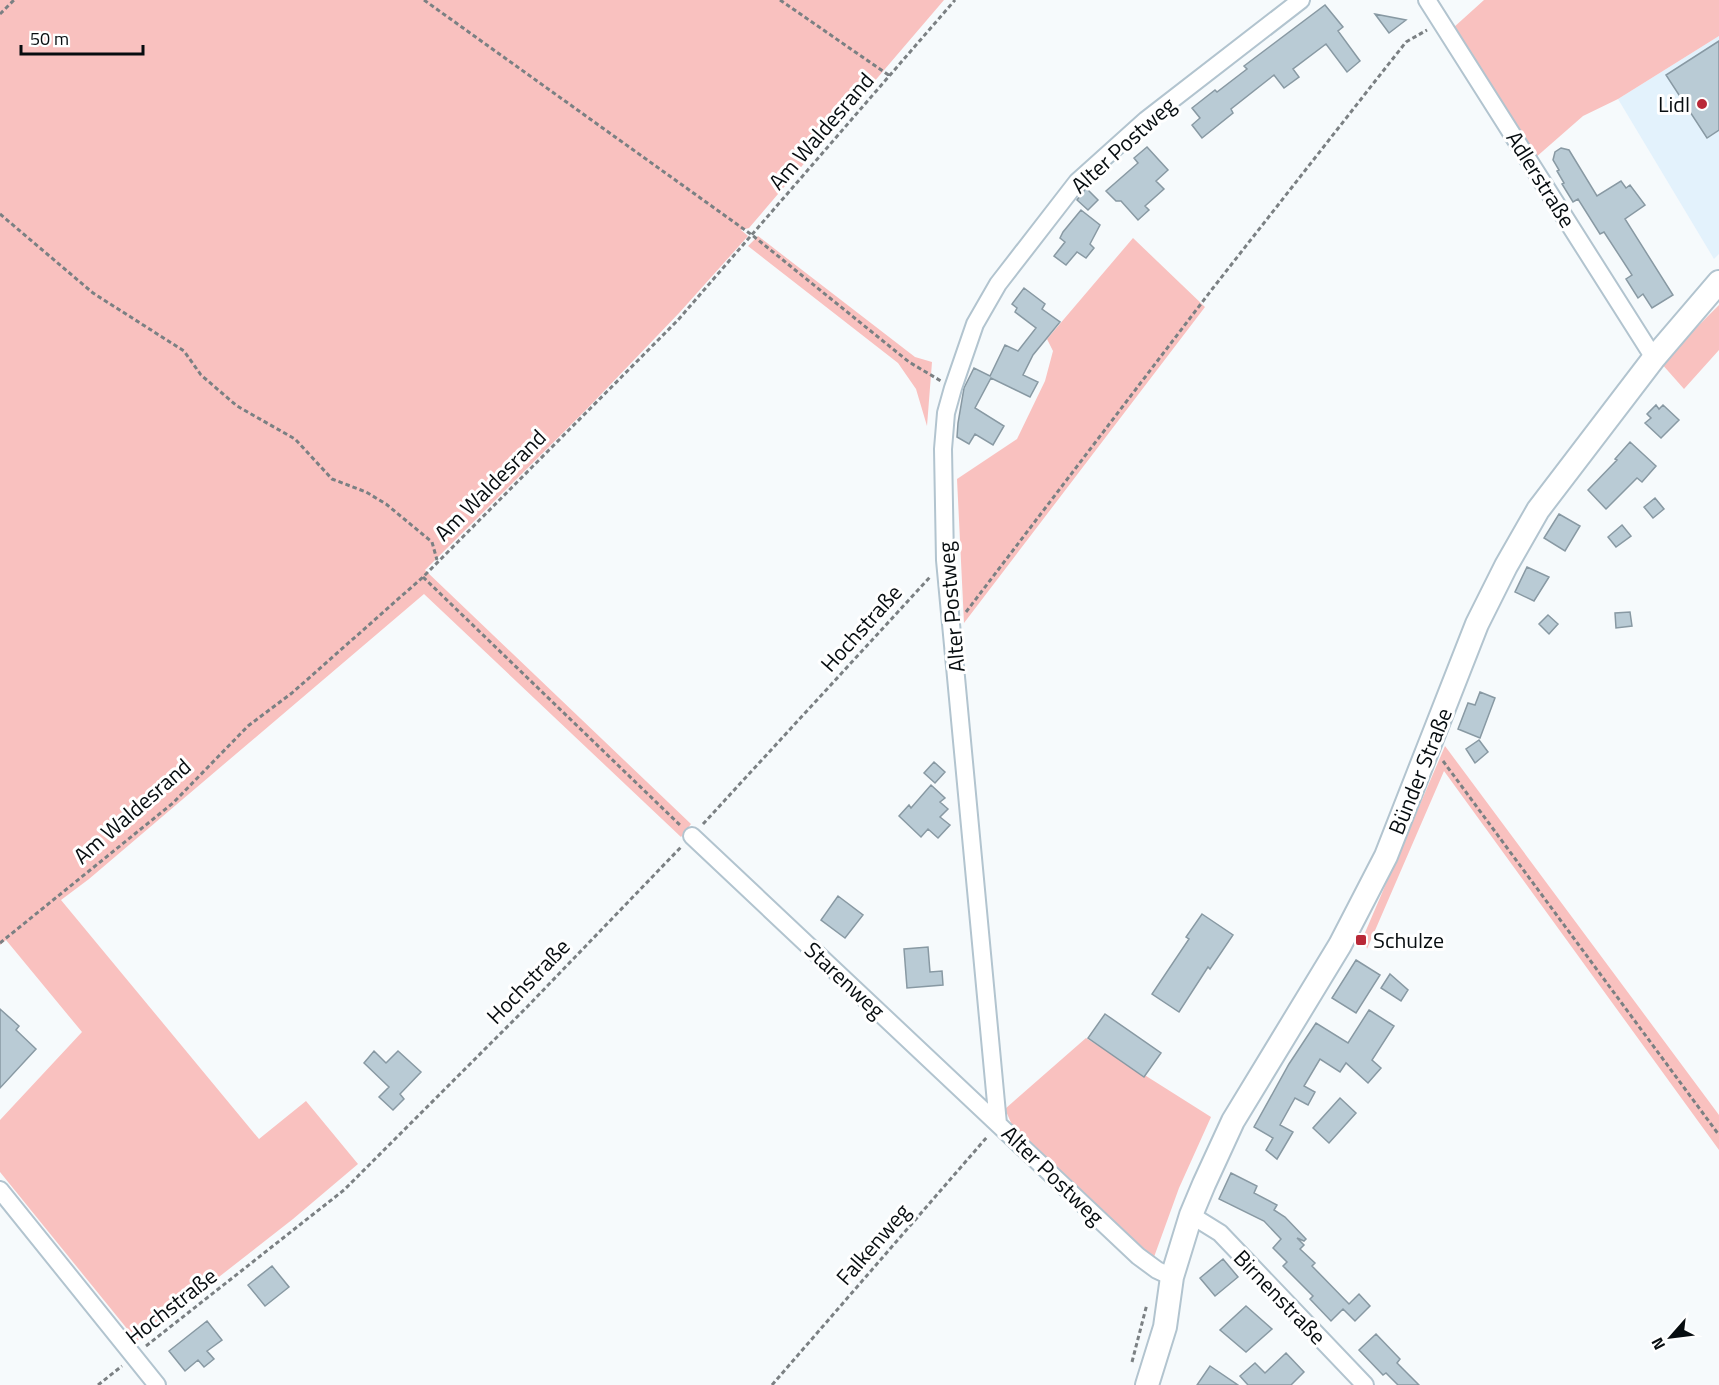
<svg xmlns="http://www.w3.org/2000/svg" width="1719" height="1385" font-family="'Titillium Web',sans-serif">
<rect width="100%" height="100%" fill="#f6fafc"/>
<!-- built -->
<path fill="#e3f2fc" d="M1719,36v218l-5,5 -96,-160z"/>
<!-- green -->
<path fill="#f9c1bf" d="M0,0h944l-195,228 -8,2 7,6 -68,76 -95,99 -160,159 266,254 -10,13 -257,-243 -335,285 -28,21 198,239 47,-38 52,63 -65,55 -156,122 -137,-169v-52l82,-88 -76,-92 -6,5z
M1484,0h235v36l-101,63 -35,17 -48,42 -82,-130z
M758,236l157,121 17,5 -5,64 -11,-37 -18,-26 -150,-117z
M1133,238l72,69 -241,316 -7,-144 60,-40 28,-58 8,-30 -6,-12z
M1719,305v45l-35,39 -23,-26z
M1445,746l274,369v35l-275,-379 -77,178 -3,-14z
M1086,1038l125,79 -32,71 -25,69 -16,-10 -122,-113 -11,-25z"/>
<!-- building -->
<path fill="#b9cbd5" stroke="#8899a3" stroke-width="1.5" d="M1325,5l18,22 -5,4 22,30 -13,11 -21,-28 -33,25 6,8 -15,11 -10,-13 -43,34 2,4 -31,25 -10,-13 8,-7 -8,-10 23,-18 2,2 30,-23 -3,-3z
M1375,14l31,6 -17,13z
M1719,41v89l-12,8 -41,-63z
M1147,147l21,23 -12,11 8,8 -19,17 4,4 -11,10 -17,-19h-5l-10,-10 32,-28 -4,-5z
M1561,148l8,2 28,46 24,-15 5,7 4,-3 15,20 -20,14 48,76 -21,13 -9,-14 -5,4 -12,-19 6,-4 -28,-43 -4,2 -22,-35 -5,3 -11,-18 2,-1 -7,-12 2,-1 -6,-10 2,-8z
M1086,188l12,12 -10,10 -11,-10z
M1081,210l19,15 -10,19 4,4 -8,10 -9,-6 -11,13 -12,-9 11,-14 -5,-4 3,-6z
M1024,288l21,16 -3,5 18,13 -27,33 -10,20 15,7 -8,15 -39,-19 -16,30 29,18 -11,19 -18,-11 -6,10 -12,-7 1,-14 6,-35 10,-20 16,8 15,-31 13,6 18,-23 -21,-16 2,-4 -5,-4z
M1656,405l3,4 4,-4 16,15 -18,18 -16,-15 6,-5 -4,-4z
M1630,442l26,24 -14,16 -5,-4 -31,31 -18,-19 29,-30 -2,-1z
M1655,498l9,11 -11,9 -9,-11z
M1559,514l21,12 -15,25 -21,-13z
M1622,525l9,11 -15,11 -8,-10z
M1527,567l22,10 -15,24 -19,-9z
M1630,612l2,14 -16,2 -1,-15z
M1548,615l10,9 -9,10 -10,-10z
M1480,692l15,6 -15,40 -22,-9 10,-26 7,2z
M1479,740l9,12 -13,11 -9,-14z
M934,762l11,10 -10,11 -11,-10z
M931,785l14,13 -5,4 8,7 -8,8 10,8 -12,13 -10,-9 -7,8 -22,-21 10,-11 2,3z
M838,896l25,19 -18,23 -24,-18z
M1202,914l31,21 -23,34 -2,-2 -29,45 -27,-18 37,-55 -3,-2z
M928,947l2,25 12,-1 1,14 -36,3 -3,-39z
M1356,960l24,15 -24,38 -24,-15z
M1390,974l18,16 -7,11 -20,-13z
M0,1009l19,17 -3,4 20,19 -36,39z
M1369,1010l25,16 -22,34 9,8 -13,15 -22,-20 -6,9 -20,-13 -16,27 11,6 -7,13 -13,-7 -15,27 13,7 -16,27 -11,-9 7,-12 -19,-11 35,-63 27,-41 32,20z
M1105,1014l56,39 -17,24 -56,-39z
M374,1051l12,12 12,-12 23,21 -21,22 4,5 -11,11 -14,-13 10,-10 -25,-24z
M1340,1098l16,15 -27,30 -16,-15z
M1231,1173l26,13 -3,7 23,12 -3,5 11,7 21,22 -2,2 -7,-3 7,7 -4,4 15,14 -3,3 37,38 10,-10 11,12 -15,15 -12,-12 -12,12 -21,-22 3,-3 -30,-30 4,-4 -14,-14 8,-9 -17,-18 -45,-22z
M1223,1259l15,18 -23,19 -15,-18z
M272,1266l17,21 -24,19 -17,-21z
M1246,1306l26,23 -26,23 -26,-22z
M207,1321l15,19 -15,11 7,8 -10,8 -6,-7 -13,11 -16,-20z
M1376,1334l24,25 -3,4 22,22h-21l-12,-12 -3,2 -24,-25z
M1286,1353l18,19 -13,13h-43l-8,-9 15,-13 10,10z
M1210,1366l28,19h-41z"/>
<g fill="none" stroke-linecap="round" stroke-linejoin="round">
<defs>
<path id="street" d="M1427,0l227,358
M692,836l446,420 19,14 15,7
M998,1124l-53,-564 -2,-111 3,-36 7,-25 22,-64 23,-40 79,-102 69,-62 155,-120
M0,1190l157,195
M1191,1215l29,18 145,152"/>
<path id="secondary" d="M1147,1385l18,-58 7,-50 19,-62 13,-31 29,-63 107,-176 46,-89 91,-232 29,-58 32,-56 116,-152 65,-76"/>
</defs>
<!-- street casing -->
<use href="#street" stroke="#b2c4cf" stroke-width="20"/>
<!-- secondary casing -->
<use href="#secondary" stroke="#b2c4cf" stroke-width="26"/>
<!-- path -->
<path stroke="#7b8083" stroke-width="3" stroke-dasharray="4.5 3" stroke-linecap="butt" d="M424,0l328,235 157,127 32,19
M780,0l110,76
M0,14l14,-14
M0,214l93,79 91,58 17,24 36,31 58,33 37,40 34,13 20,12 46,38 5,18
M423,577l259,250
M966,612l247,-324 163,-208 30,-38 21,-12
M1443,761l276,374
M703,824l227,-247
M0,943l173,-140 75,-77 44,-33 131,-116 255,-257 277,-320
M146,1346l198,-156 183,-183 155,-161
M1132,1362l15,-58
M98,1385l24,-19
M772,1385l215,-248"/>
<!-- street -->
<use href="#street" stroke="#fff" stroke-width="16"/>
<!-- secondary -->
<use href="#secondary" stroke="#fff" stroke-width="22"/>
</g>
<!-- markers -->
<g fill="#b92837" stroke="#fff" stroke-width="2">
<circle cx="1702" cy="104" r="6"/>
<rect x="1355" y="934" width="12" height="12" rx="3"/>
</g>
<g text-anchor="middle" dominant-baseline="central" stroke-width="6" stroke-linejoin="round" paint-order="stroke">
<!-- poi labels -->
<g font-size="22" fill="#070d10" stroke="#fff" text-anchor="end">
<text x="1690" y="104">Lidl</text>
<text x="1373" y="940" text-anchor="start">Schulze</text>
</g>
<!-- street labels -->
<g font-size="22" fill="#070d10" stroke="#fff">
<text transform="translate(821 131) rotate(-49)">Am Waldesrand</text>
<text transform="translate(1123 145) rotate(-42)">Alter Postweg</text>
<text transform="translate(1541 179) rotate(58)">Adlerstraße</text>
<text transform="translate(490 485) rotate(-45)">Am Waldesrand</text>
<text transform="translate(951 607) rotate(-95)">Alter Postweg</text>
<text transform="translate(861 628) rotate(-48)">Hochstraße</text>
<text transform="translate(1420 771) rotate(-68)">Bünder Straße</text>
<text transform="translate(132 811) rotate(-41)">Am Waldesrand</text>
<text transform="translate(845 980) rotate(43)">Starenweg</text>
<text transform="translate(528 981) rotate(-46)">Hochstraße</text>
<text transform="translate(1053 1175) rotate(44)">Alter Postweg</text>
<text transform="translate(873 1244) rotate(-49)">Falkenweg</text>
<text transform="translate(1280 1297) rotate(46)">Birnenstraße</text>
<text transform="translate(171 1306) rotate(-38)">Hochstraße</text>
</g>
</g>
<!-- north arrow -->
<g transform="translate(1671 1337) rotate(242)" stroke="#ffffff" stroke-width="4.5" paint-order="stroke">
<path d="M0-4.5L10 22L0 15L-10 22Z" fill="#070d10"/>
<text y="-9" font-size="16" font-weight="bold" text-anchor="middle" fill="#070d10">N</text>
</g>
<!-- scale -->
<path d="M21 45v9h122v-9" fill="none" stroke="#070d10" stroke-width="3"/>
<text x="30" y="45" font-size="18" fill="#070d10" stroke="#ffffff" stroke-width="4.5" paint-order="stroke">50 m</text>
</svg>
